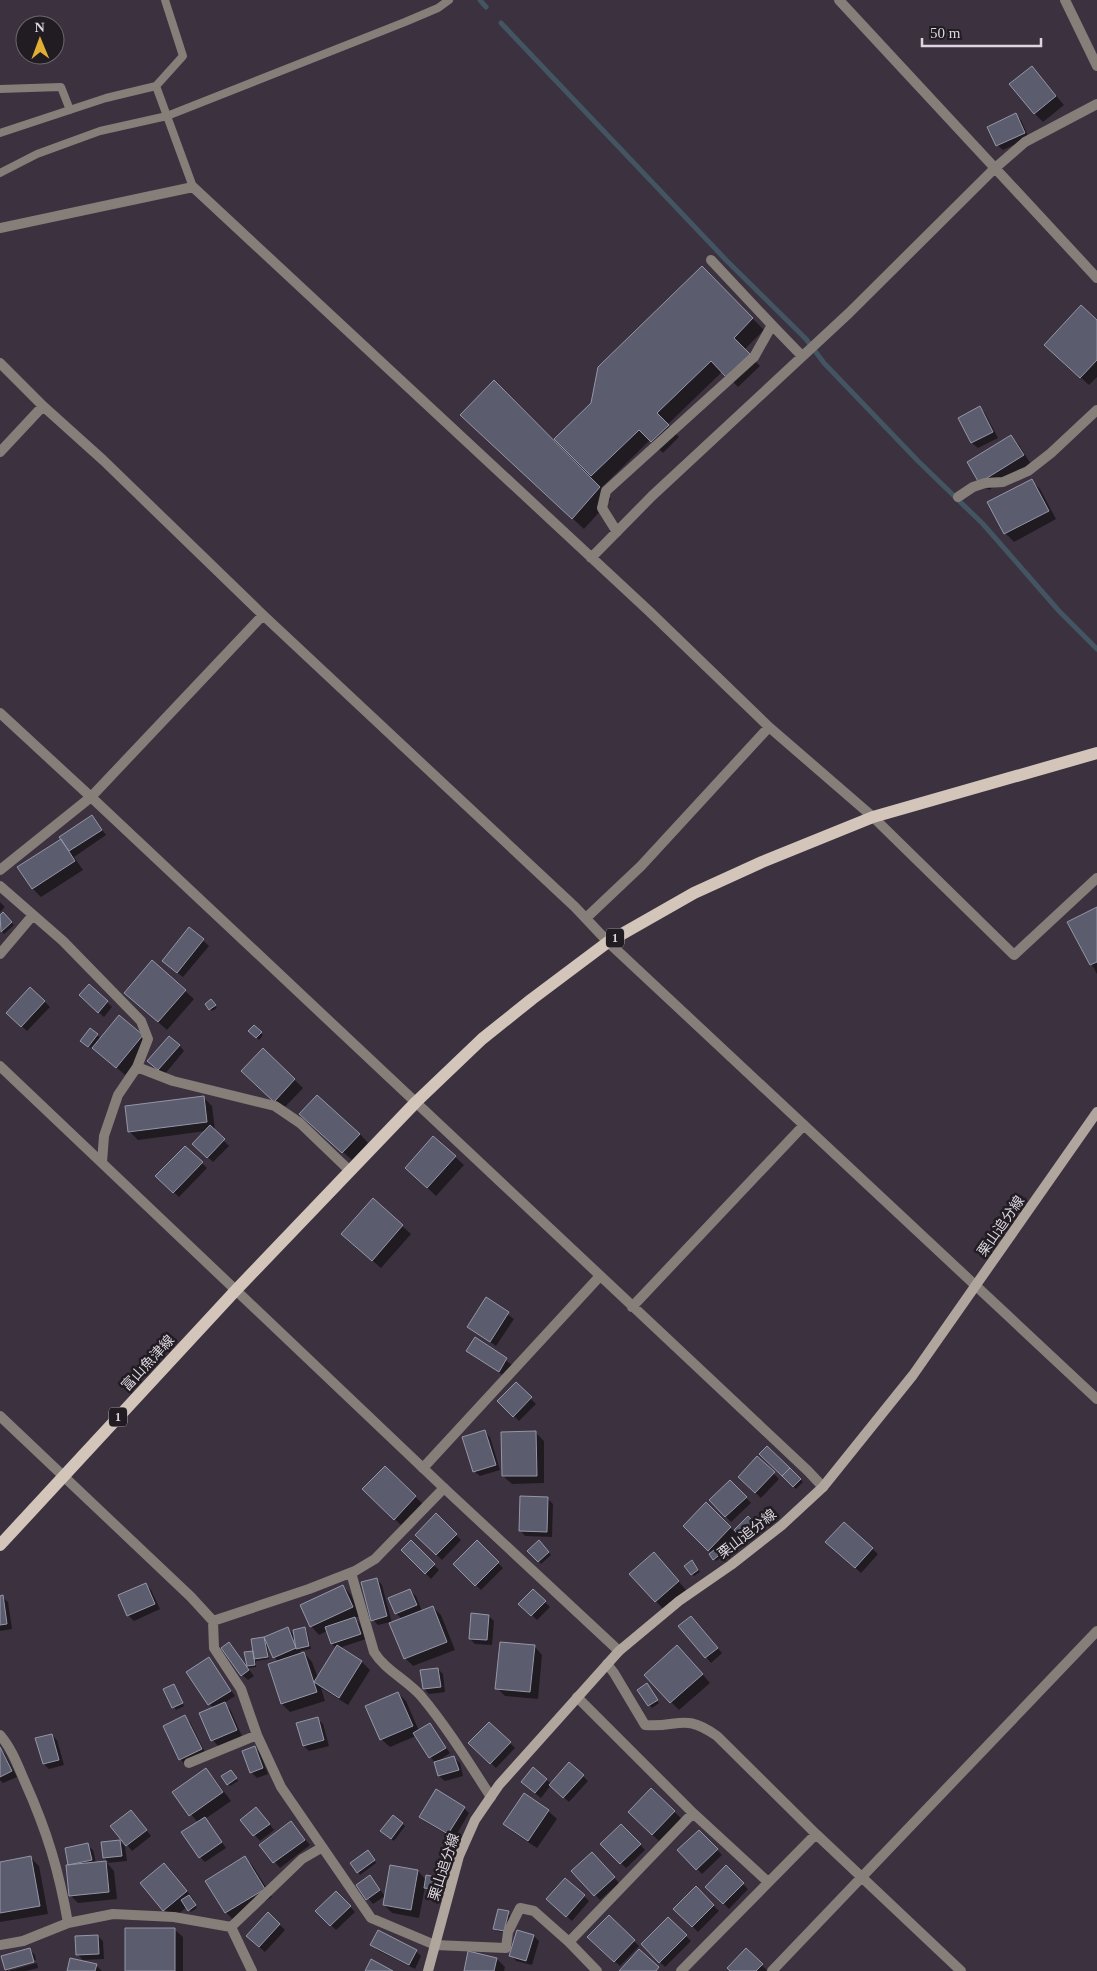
<svg xmlns="http://www.w3.org/2000/svg" width="1097" height="1971" font-family="'Times New Roman','Noto Sans JP',serif">
<rect width="100%" height="100%" fill="#3c323f"/>
<!-- shadow -->
<path fill="#0007" d="M1032,68l32,37 -21,17 -8,-8z
M1015,115l6,5 8,18 -26,12 -6,-5z
M702,268l62,62 -20,20 16,16 -22,21 -15,-16 -56,54 12,12 -16,16 -13,-13 -49,48 10,11 -27,30 -111,-103 81,15 38,-37z
M1097,322v55l-8,8 -35,-32z
M980,408l5,5 13,25 -20,10 -6,-5 -12,-25z
M1011,436l8,9 12,19 -42,26 -9,-8z
M1031,480l9,9 16,30 -42,23 -8,-8 -17,-31z
M92,817l14,18 -32,22 9,13 -42,27 -8,-8 -14,-22 41,-27z
M0,902l5,5 -5,5z
M1097,908v66l-28,-51z
M3,914l11,11 -10,9 -4,-5v-12z
M190,929l19,17 -26,31 -14,-11z
M185,991l9,8 -27,31 -33,-29z
M44,1001l6,6 -23,24 -14,-13z
M86,1001l21,1 5,5 -8,10z
M213,1003l4,5 -5,3 -2,-2z
M119,1017l32,27 -26,31 -33,-29 -1,2 -7,-5 13,-8 4,4z
M254,1027l9,8 -4,5 -9,-9z
M179,1045l5,6 -20,24 -10,-8z
M263,1050l40,38 -20,21 -40,-38z
M203,1097l9,9 3,24h-2l16,16 -16,16 -19,-18 12,-13 -68,9 -9,-9z
M309,1122l51,12 8,9 -16,17z
M434,1137l30,28 -28,31 -21,-20z
M185,1147l22,21 -28,29 -22,-21z
M373,1200l38,34 -30,34 -30,-26z
M486,1299l28,20 -18,27 -28,-20z
M476,1339l36,26 -8,11 -36,-25z
M516,1384l20,20 -17,17 -20,-20z
M484,1431l6,6 10,33 -20,6 -6,-5z
M535,1432l9,9v42l-32,1 -9,-8z
M767,1447l36,35 -7,7 -35,-35z
M758,1458l21,21 -18,19 -22,-21z
M385,1468l39,37 -21,22 -39,-38z
M730,1481l21,22 -20,19 -21,-22z
M548,1499l5,5 -1,33 -27,-1 -5,-6z
M706,1504l28,27 14,-13 10,10 -13,12 -5,-5 -15,15 2,3 -11,8 -5,-7 1,-1 -28,-27z
M436,1515l25,25 -19,20 -26,-25z
M844,1523l34,31 -17,19 -29,-26z
M411,1542l28,28 -8,9 -28,-29z
M477,1542l26,26 -22,22 -26,-26z
M539,1542l12,13 -10,9 -12,-13z
M662,1562l24,28 -22,20 -8,-9z
M694,1564l6,8 -6,4 -2,-2z
M377,1579l5,6 10,38 10,-4 -6,-6 14,-22 6,5 6,15 11,-4 8,8 14,35 -42,16 -8,-8 -15,-36 -12,3 -5,-5z
M146,1584l5,6 9,19 -26,12 -6,-6z
M343,1586l8,9 10,21 -6,2 5,6 6,15 -27,9 23,14 8,8 -22,35 -27,-17 4,13 -35,11 -8,-8 -13,-39 10,-3 -5,-5 14,-28 7,7 10,-7 2,2 4,18 -11,2 1,3 3,-1 8,9 6,16 18,-30 -4,-4 -5,-13 -8,4 -8,-9z
M533,1591l17,16 -13,13 -17,-16z
M0,1597h2l6,5 4,27 -12,2z
M489,1616l5,5 -2,24 -17,-1 -5,-5z
M696,1623l26,30 -11,10 -31,-37z
M264,1638l3,3 2,18 -13,2v6l-8,1 -2,-15 8,-1z
M229,1644l25,32 -6,4 -6,-5z
M534,1646l8,9 -4,44 -33,-3 -8,-8z
M686,1655l24,28 -31,27 -8,-8z
M208,1659l27,37 -11,7 6,6 12,27 -24,10 -5,-6 -12,-26 12,-6 -25,-36z
M438,1669l5,5 2,18 -16,2 -5,-6z
M649,1687l10,16 -7,5 -13,-18z
M176,1688l8,18 -8,4 -11,-20z
M398,1693l8,8 13,30 10,-7 21,29 -13,9 17,-4 6,5 3,13 -18,5 -6,-5 -4,-13 -19,-27 -26,11 -9,-8z
M185,1717l5,5 16,32 -21,10 -5,-5z
M317,1718l6,6 6,22 -20,5 -5,-5z
M490,1723l25,25 -19,20 -26,-25z
M52,1735l5,5 7,25 -15,4 -5,-5z
M255,1747l5,6 8,21 -11,4 -6,-6z
M0,1748l5,6 12,23 -14,6 -3,-3z
M206,1770l8,8 17,23 -26,18 21,29 -21,14 -5,-5 -2,-34 -24,-31z
M233,1773l5,8 -8,5 -2,-2z
M583,1776l5,5 -19,21 -18,-17 -10,13 -13,-11 18,-8 5,5z
M651,1790l32,30 -22,23 -32,-31z
M524,1795l24,16 9,8 -20,29 -24,-16 -8,-8z
M464,1808l5,5 -15,26 -28,-17 -6,-5z
M262,1814l12,16 -14,11 -18,-21z
M136,1817l15,19 -19,15 -20,-24z
M393,1817l12,9 -11,15 -10,-8z
M291,1823l19,22 -30,23 -19,-23z
M621,1825l24,25 -19,18 -24,-24z
M699,1831l23,24 -20,19 -23,-24z
M120,1841l5,6 2,14 -20,2 7,8 3,28 -39,4 -8,-8 -1,-31 18,-19 6,5 3,13 13,-1 -5,-4z
M592,1853l27,30 -19,17 -28,-29z
M370,1854l6,9 -16,12 -2,-3z
M31,1858l8,8 9,48 -48,8v-59z
M245,1858l8,8 19,31 -38,24 -8,-9z
M726,1867l22,22 -19,20 -22,-22z
M418,1871l8,9 16,-1 2,2 -1,11 -15,-2 -3,-3 -6,31 -27,-5 -8,-8z
M172,1873l22,27 -1,2 4,6 -6,4 -4,-5 -15,12 -30,-35z
M370,1877l15,19 -12,8 -16,-19z
M696,1888l23,23 -21,21 -23,-23z
M336,1892l19,20 -19,18 -19,-19z
M584,1896l5,5 -17,20 -19,-17z
M508,1913l2,2 -4,18 -9,-2 -2,-3z
M268,1914l17,16 -20,22 -12,-11z
M609,1917l30,29 -19,20 -31,-29z
M668,1919l23,22 -26,26 -23,-23z
M174,1929l9,8v34h-56z
M98,1936l5,5 1,18 -21,1 -6,-6z
M534,1936l5,5 -7,24 -16,-4 -5,-6z
M372,1944l44,7 5,5 -6,13 -38,-19z
M30,1950l5,5 1,5 -28,8v3l29,-8 1,5 -12,3h-19l-1,-1z
M746,1950l21,20 -1,1h-34z
M497,1959l8,8 -1,4h-39z
M96,1965l6,6h-34z"/>
<g fill="none" stroke-linecap="round" stroke-linejoin="round">
<!-- stream -->
<path stroke="#435462" stroke-width="5" d="M480,0l6,7
M501,23l226,238 79,78 18,24 94,98 65,63 76,87 38,38"/>
</g>
<!-- building -->
<path fill="#5b5c6d" stroke="#9596a8" d="M1032,66l24,30 -22,18 -25,-30z
M1016,113l9,20 -29,13 -9,-19z
M702,266l51,52 -19,20 16,16 -24,23 -15,-16 -54,52 12,12 -18,17 -12,-12 -48,46 -37,-37 37,-36 7,-36z
M1081,305l16,15v40l-17,18 -36,-33z
M494,380l106,107 -28,32 -112,-104z
M980,406l13,26 -22,11 -13,-25z
M1011,435l13,20 -45,28 -12,-21z
M1032,479l17,32 -45,23 -17,-32z
M92,815l10,15 -33,21 -10,-14z
M61,839l14,22 -43,28 -15,-22z
M1097,907v55l-7,3 -23,-43z
M3,912l9,10 -11,10 -1,-17z
M189,927l15,12 -27,34 -15,-12z
M152,960l34,30 -28,32 -34,-29z
M89,984l19,17 -10,12 -19,-18z
M30,987l15,14 -24,26 -15,-14z
M211,999l5,6 -7,5 -4,-6z
M119,1015l24,20 -27,33 -24,-20z
M254,1025l8,7 -6,6 -8,-7z
M90,1028l8,6 -10,13 -8,-6z
M169,1036l11,9 -22,25 -11,-9z
M263,1048l32,31 -21,23 -33,-31z
M317,1095l43,39 -18,19 -43,-39z
M204,1096l3,26 -79,10 -3,-26z
M210,1125l15,14 -18,19 -15,-14z
M433,1136l23,20 -29,32 -22,-20z
M185,1146l18,16 -30,31 -18,-17z
M373,1198l30,27 -31,36 -31,-27z
M486,1297l23,15 -19,30 -23,-15z
M475,1337l32,21 -8,14 -33,-21z
M516,1382l16,15 -19,20 -16,-16z
M485,1430l11,35 -23,7 -11,-35z
M536,1431l1,45h-35l-1,-44z
M767,1446l23,22 -8,8 -23,-22z
M757,1456l18,16 -20,21 -17,-16z
M385,1466l31,30 -22,24 -32,-31z
M790,1468l11,11 -8,8 -11,-11z
M730,1480l17,17 -22,20 -16,-17z
M520,1496l28,1 -1,35 -28,-1z
M706,1502l25,25 -23,24 -25,-25z
M436,1513l21,21 -21,21 -21,-20z
M748,1516l8,9 -14,14 -8,-9z
M844,1522l29,26 -18,20 -30,-26z
M411,1540l24,24 -10,10 -24,-24z
M477,1540l22,22 -24,24 -22,-22z
M539,1540l10,12 -11,10 -11,-11z
M721,1544l5,6 -13,10 -4,-6z
M654,1552l25,29 -24,21 -26,-28z
M692,1560l6,10 -7,5 -7,-9z
M377,1578l10,38 -16,5 -10,-39z
M146,1583l9,21 -28,12 -9,-21z
M343,1585l10,22 -43,20 -10,-22z
M410,1589l7,16 -22,9 -7,-16z
M533,1589l13,12 -15,15 -13,-12z
M3,1595l4,29 -7,1v-29z
M433,1606l14,36 -43,17 -15,-36z
M471,1613l18,2 -2,25 -18,-1z
M691,1616l27,32 -13,10 -27,-32z
M355,1617l6,17 -30,10 -6,-17z
M288,1627l8,21 -23,10 -9,-21z
M305,1627l4,19 -13,3 -3,-19z
M264,1637l4,20 -14,2 -3,-20z
M229,1642l20,28 -8,6 -20,-28z
M500,1642l35,3 -5,47 -35,-3z
M337,1645l25,16 -23,37 -25,-16z
M677,1645l26,29 -33,29 -26,-28z
M253,1651l2,14 -8,1 -3,-14z
M304,1652l13,40 -36,12 -13,-40z
M209,1657l22,34 -23,14 -22,-33z
M438,1668l3,19 -18,2 -3,-19z
M647,1683l11,17 -10,6 -11,-16z
M174,1684l9,19 -11,5 -9,-19z
M398,1692l15,34 -33,14 -15,-34z
M225,1702l12,28 -26,11 -12,-28z
M185,1715l17,34 -23,11 -16,-34z
M318,1717l6,23 -21,6 -7,-23z
M489,1722l22,20 -21,22 -22,-21z
M430,1723l16,25 -17,10 -16,-25z
M52,1734l7,26 -16,4 -8,-26z
M255,1746l8,22 -13,5 -8,-22z
M0,1747l12,24 -12,6z
M454,1756l5,14 -21,6 -4,-14z
M569,1762l15,13 -21,23 -14,-13z
M533,1767l14,12 -12,14 -14,-11z
M206,1768l17,24 -34,24 -17,-24z
M231,1770l6,8 -10,7 -6,-9z
M651,1788l24,23 -23,24 -24,-23z
M436,1789l29,18 -17,27 -29,-17z
M524,1793l25,17 -21,31 -25,-17z
M256,1807l14,17 -17,12 -13,-16z
M131,1810l16,20 -21,16 -16,-20z
M393,1815l10,8 -12,16 -11,-8z
M205,1817l17,25 -23,16 -18,-26z
M291,1821l14,19 -32,23 -14,-18z
M621,1824l20,20 -21,20 -20,-20z
M699,1830l19,19 -22,21 -19,-20z
M120,1840l2,16 -19,2 -2,-16z
M88,1843l4,17 -24,5 -3,-17z
M368,1850l7,10 -18,13 -7,-10z
M592,1852l23,25 -21,19 -23,-25z
M31,1856l9,50 -40,7v-51z
M245,1856l20,33 -40,24 -20,-32z
M106,1861l3,31 -40,4 -3,-31z
M164,1863l23,28 -24,20 -23,-28z
M390,1865l28,5 -7,40 -28,-5z
M726,1865l18,18 -21,21 -18,-17z
M370,1875l10,15 -14,10 -10,-15z
M426,1875l16,3 -1,12 -17,-2z
M565,1878l20,17 -19,22 -20,-18z
M696,1886l18,19 -22,22 -19,-18z
M336,1891l15,15 -21,20 -15,-15z
M189,1895l7,10 -8,6 -7,-11z
M498,1909l11,2 -5,20 -11,-2z
M268,1912l12,12 -21,23 -13,-11z
M609,1915l26,25 -21,22 -27,-25z
M668,1917l19,18 -28,28 -18,-19z
M125,1928h50v43h-50z
M378,1930l39,20 -8,15 -39,-20z
M517,1930l17,5 -8,26 -17,-5z
M98,1935l1,19 -23,1 -1,-19z
M30,1948l4,14 -29,8 -4,-14z
M746,1948l17,16 -7,7h-26l-3,-3z
M639,1949l20,18 -3,4h-37z
M468,1951l29,7 -3,13h-30z
M70,1958l27,6 -2,7h-28z
M371,1959l22,12h-28z"/>
<g fill="none" stroke-linecap="round" stroke-linejoin="round">
<!-- service -->
<path stroke="#857e79" stroke-width="8" d="M156,86l27,-30 -18,-56
M0,89l61,-2 9,23
M0,133l106,-35 50,-12 37,101
M0,173l37,-19 63,-23 67,-15 238,-94 33,-14 11,-8"/>
<!-- minor -->
<path stroke="#857e79" stroke-width="10" d="M839,0l258,278
M1065,0l32,66
M0,228l193,-41 457,425 119,115 104,90 141,138 83,-77
M772,325l30,31
M0,363l43,43 60,54 160,155 312,292 33,35 489,457
M0,452l43,-46
M958,497l15,-10 12,-4 18,-1 25,-11 23,-18 46,-43
M617,532l-15,-24 4,-17 148,-134 18,-32 -61,-65
M591,558l61,-62 197,-183 145,-144 31,-27 72,-38
M0,713l91,84 717,674 15,16
M0,870l91,-73 172,-182
M0,886l63,55 78,80 7,18 -11,28 -19,28 -14,41 -2,26
M586,918l55,-52 128,-139
M0,954l33,-39
M137,1067l36,14 102,25 25,17 50,48
M632,1307l172,-182
M0,1416l191,181 22,24 1,27 27,41 16,46 24,52 90,131 64,27 71,3 2,-16 12,-24 14,3 35,31 28,29
M423,1468l177,-192
M351,1573l23,79c11,18 33,28 47,44 26,31 48,67 70,101
M213,1621l96,-32 46,-18 20,-12 69,-71
M607,1664l7,9 31,52c34,3 38,-13 72,11l99,98 145,137
M577,1697l116,116
M0,1735c12,14 18,31 25,47 22,49 34,89 43,141
M189,1763l68,-28
M231,1927l71,-68 19,-11
M231,1927l21,44
M569,1942l124,-129 75,69
M0,1945l23,-4 45,-18 45,-9 61,3 57,10
M681,1971l135,-137
M772,1971l325,-340"/>
<!-- tertiary -->
<path stroke="#857e79" stroke-width="10" d="M0,1066l444,422 175,163"/>
<!-- secondary -->
<path stroke="#b1a69d" stroke-width="10" d="M428,1971l31,-115 16,-36 24,-35 120,-134 60,-50 52,-36 51,-40 41,-38 90,-112 184,-263"/>
<!-- primary -->
<path stroke="#d4c5ba" stroke-width="12" d="M0,1545l236,-255 180,-188 66,-63 50,-40 76,-57 86,-49 68,-31 111,-45 224,-64"/>
</g>
<g text-anchor="middle" dominant-baseline="central" stroke-width="5" stroke-linejoin="round" paint-order="stroke">
<!-- shield labels -->
<g fill="#211c22" stroke="#a59ea6" stroke-width="1">
<rect x="606" y="928.5" width="18" height="19" rx="4"/>
<rect x="109" y="1407.5" width="18" height="19" rx="4"/>
</g>
<g font-size="12" font-weight="bold" fill="#ddd6df">
<text x="615" y="938">1</text>
<text x="118" y="1417">1</text>
</g>
<!-- street labels -->
<g font-size="14" fill="#ddd6df" stroke="#211c22">
<text transform="translate(1001 1226) rotate(-55)">栗山追分線</text>
<text transform="translate(148 1363) rotate(-47)">富山魚津線</text>
<text transform="translate(747 1534) rotate(-38)">栗山追分線</text>
<text transform="translate(444 1867) rotate(-72)">栗山追分線</text>
</g>
</g>
<!-- north arrow -->
<g transform="translate(40 40) rotate(359)"><circle r="24" fill="#211c22" stroke="#6c666e"/>
<path d="M0-4L9 19L0 12L-9 19Z" fill="#e1af34"/>
<text y="-8" font-size="14" font-weight="bold" text-anchor="middle" fill="#ddd6df">N</text>
</g>
<!-- scale -->
<path d="M922 38v8h119v-8" fill="none" stroke="#ddd6df" stroke-width="2.5"/>
<text x="930" y="38" font-size="15" fill="#ddd6df" stroke="#211c22" stroke-width="4" paint-order="stroke">50 m</text>
</svg>
